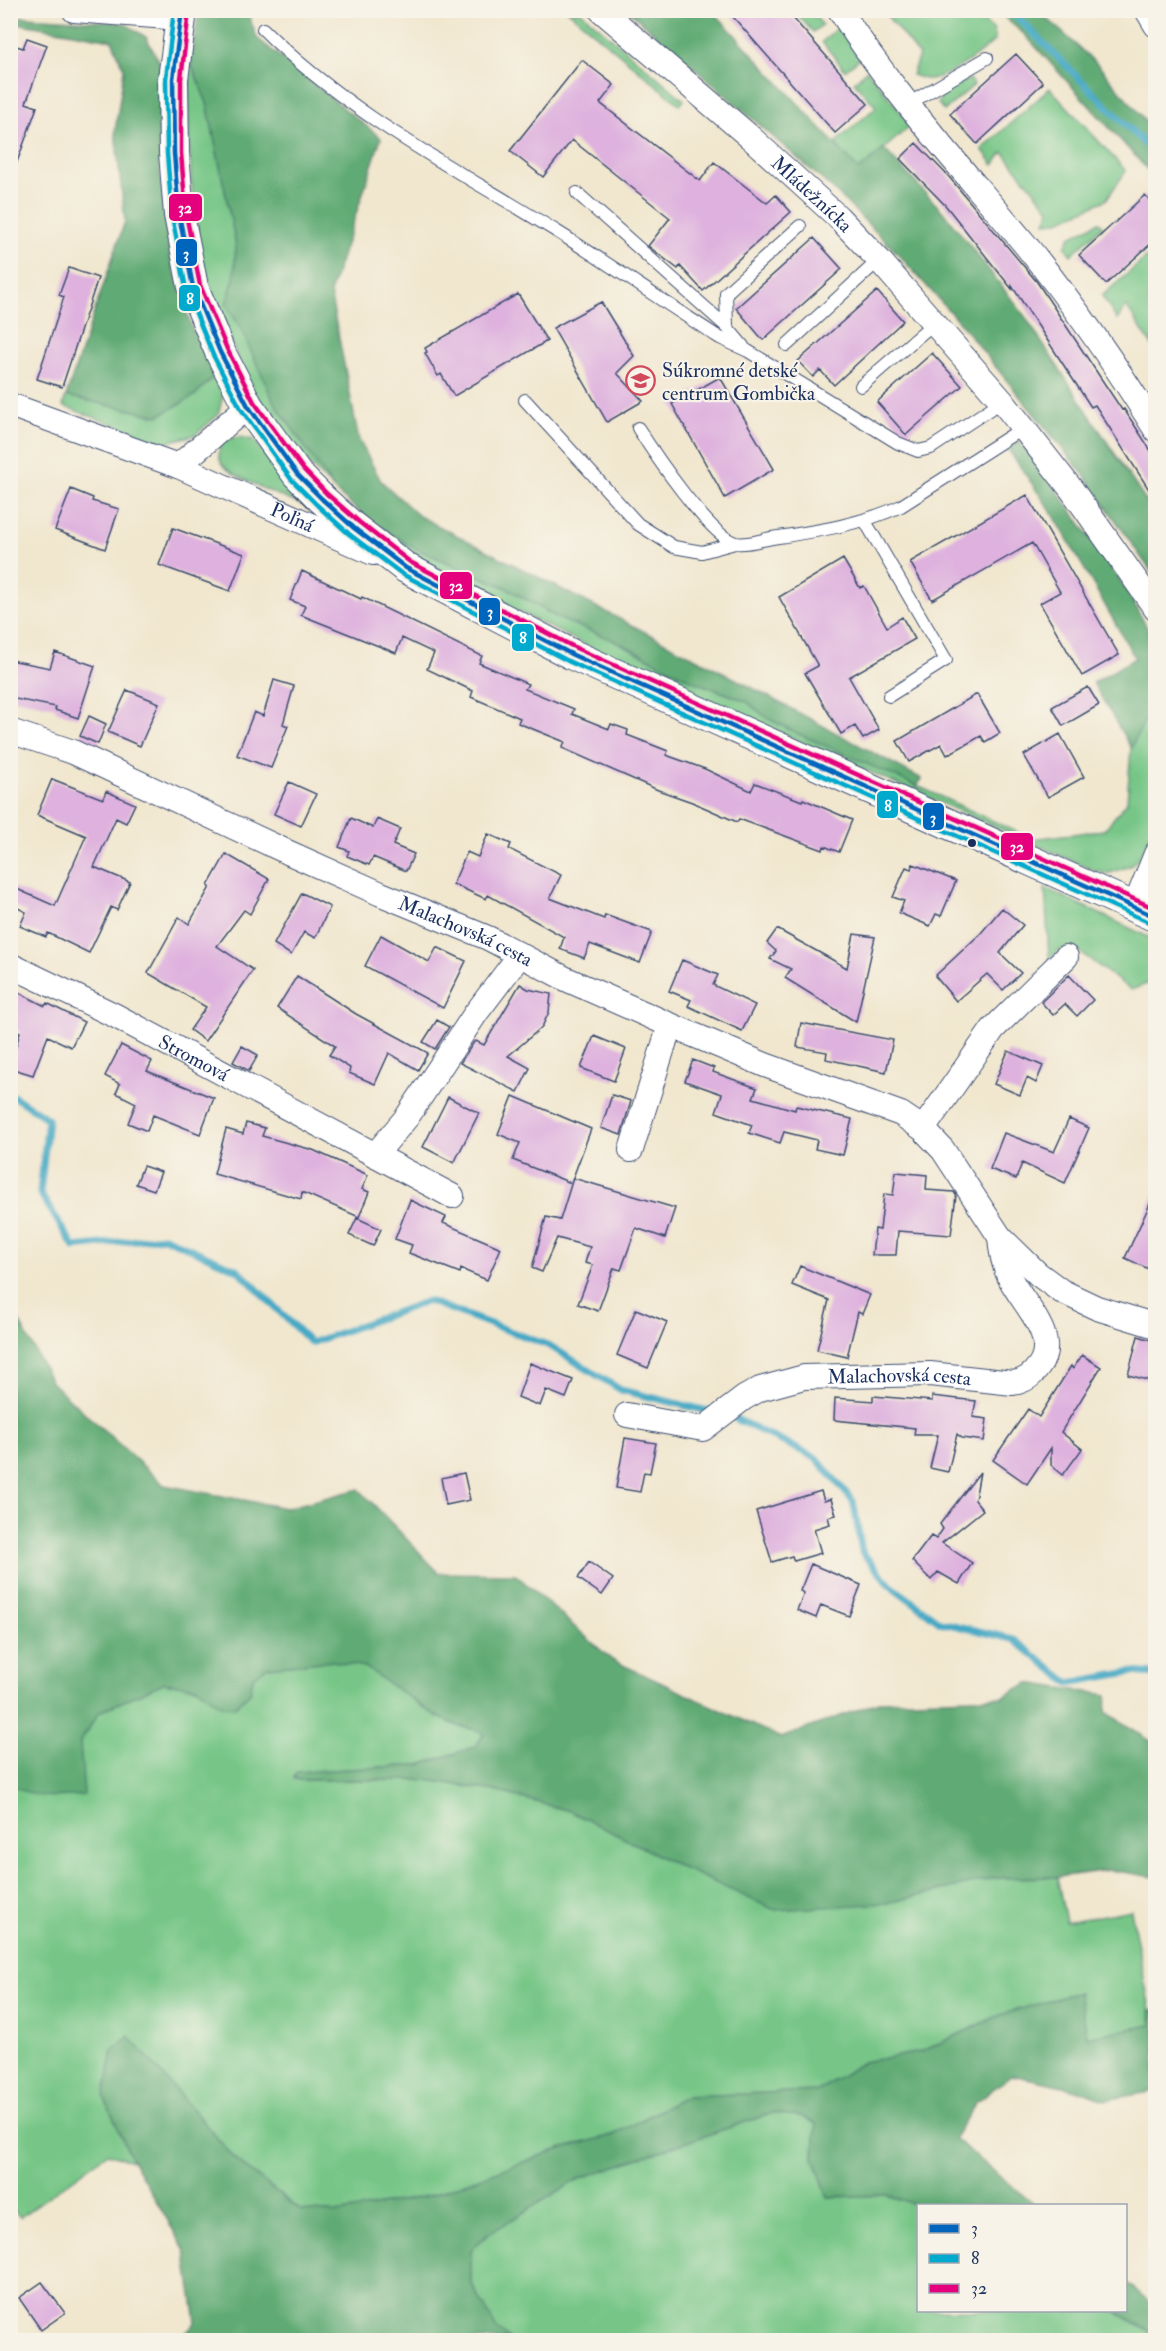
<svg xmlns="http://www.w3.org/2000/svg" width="1166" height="2351" font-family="'IM FELL Double Pica',serif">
<rect width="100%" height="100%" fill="#f7f3e8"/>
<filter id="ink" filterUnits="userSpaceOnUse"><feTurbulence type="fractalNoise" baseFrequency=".0167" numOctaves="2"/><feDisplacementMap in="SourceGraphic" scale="12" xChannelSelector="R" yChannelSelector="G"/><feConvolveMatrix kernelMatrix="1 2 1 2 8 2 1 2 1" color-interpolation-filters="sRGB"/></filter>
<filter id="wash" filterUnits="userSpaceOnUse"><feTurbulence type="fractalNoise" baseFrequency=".008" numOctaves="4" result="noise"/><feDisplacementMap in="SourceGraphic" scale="24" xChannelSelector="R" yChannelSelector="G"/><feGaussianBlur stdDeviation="1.35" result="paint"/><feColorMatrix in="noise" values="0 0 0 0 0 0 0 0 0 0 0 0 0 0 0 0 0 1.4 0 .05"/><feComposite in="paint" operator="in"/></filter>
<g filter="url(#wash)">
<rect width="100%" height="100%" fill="#f1e7cf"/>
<!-- green -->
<path fill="#77c687" stroke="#497a72" stroke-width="1.5" d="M568,11h12l104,89 -4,5z
M794,11h18l10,14 -9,7z
M883,11h89l22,19 1,10c-14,13 -49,41 -70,39 -4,-1 -9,-3 -13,-4l7,-20z
M838,27l22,31 -15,12 -23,-28z
M190,61l17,42 29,142 -2,34 -8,25 14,23 34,75 61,89 -47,-50 -35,-50 -37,-83 -14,-46 -10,-70 -4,-70z
M867,70l44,55 -52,46 -24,-28 41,-36 -22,-25z
M970,79l4,6 -30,26 -6,-8c5,-15 18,-18 32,-24z
M1050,88l76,83 -20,29 -47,21 -14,1 5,-12 -47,-58 -9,13 -12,-16z
M1099,222l4,4 -32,29 -6,-8 5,-10z
M1155,250v100l-29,-44 -9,14 -15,-24z
M215,375l9,16 -6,24 -23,20 -31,8 -101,-37 3,-10 92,20 36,-20z
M240,437l14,3 19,26 31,34v4l-3,1c-15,-7 -72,-29 -79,-41 -4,-6 -3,-11 -2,-18l8,-7z
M368,519l46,29 91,39 55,32 58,23 75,39 53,20 21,17 29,15 61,25 175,81 72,-9 23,-28 4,-54 24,-48v116l-7,25 -8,16 -10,9 -23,8 -14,-4 -477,-210 -115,-57 -90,-50z
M1045,888l110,52v41l-24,9 -58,-43 -11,2 -13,10z
M333,1661l32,6 71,49 23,10 18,4 7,4 -9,13 -56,18 -122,7 -3,7 6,1h127l69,11 74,20 115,58 202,34 107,-25 63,-1 9,45 65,-12 22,115 -66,12 -8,-45 -79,23 -79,37 -58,10 -45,29 -131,5 -74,39 -56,15 -125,45 -94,18 -38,-3 -64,-50 -107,-123 -25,60 29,64 -25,-8 -88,64 -10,-11v-423l6,4 64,-45 19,-30 64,-29 34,4 25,19 28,-13 3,-16 13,-10z
M772,2113l29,3 15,8 -2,34 14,39 59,-2 32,10 -1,105 197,1 40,23v6h-645l-13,-11 -26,-46v-33l17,-16 92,-56z"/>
<!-- forest -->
<path fill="#61ab74" stroke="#3e6d69" stroke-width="1.5" d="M199,11h48l10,27 124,100 -51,155 29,147 22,41 38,35 300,154 203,109 -5,7 -121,-53 -29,-15 -21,-17 -53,-20 -75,-39 -58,-23 -55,-32 -91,-39 -46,-29 -33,-28 -61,-89 -34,-75 -14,-23 8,-25 2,-34 -29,-142 -17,-42z
M629,11h84l146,159 25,-21 63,67 77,99 131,200v62l-71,-102 -125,-153 -60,-67 -64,-64z
M997,11h42l59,54 57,67v46l-130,-143z
M10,16l114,7 22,14 14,26 -1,101 11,92 21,70 24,49 -21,21 -36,20 -92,-20 59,-175 -10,-89 9,-63 -12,-29 -101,-18z
M1019,441l40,52 65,93 31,56v58l-24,48 -38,-65 42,-25 -82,-144 -46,-66z
M10,1304l42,79 112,102 122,23 73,-19 80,84 76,1 97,86 169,78 100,-37 122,-4 25,-14 79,12 -1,17 49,32v133l-45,-7 -53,7 -63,1 -107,25 -112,7 -90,-41 -115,-58 -74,-20 -69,-11h-127l-6,-2 3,-6 123,-7 55,-18 9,-12 -7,-5 -18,-4 -23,-10 -71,-49 -32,-6 -66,6 -14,10 -3,16 -15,14 -13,-1 -25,-19 -34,-4 -64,29 -19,30 4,53c-26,2 -52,5 -74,-12z
M1079,1992l8,45 65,-12 -2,-15h5v81l-50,9 -41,-14 -52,-11 -36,27 -22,36 81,67 -116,1 -32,-11 -59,2 -14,-39 2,-34 -15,-8 -29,-3 -192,65 -92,56 -17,16v33l26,46 13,11h-333l19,-18 -11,-72 -52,-89 -29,-64 9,-47 16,-14 107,124 64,50 38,3 94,-18 125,-45 56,-15 74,-39 131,-5 45,-29 58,-10 79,-37z
M1126,2281l29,26v27l-40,-23 11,-1z"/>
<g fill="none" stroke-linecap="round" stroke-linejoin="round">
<!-- stream -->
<path stroke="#45a9c5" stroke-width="7" d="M1010,10l146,145
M10,1094l38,25 -8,74 34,54 90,-10 74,33 73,73 117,-42 122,45 71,44 95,23
M730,1416l86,42 37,43 9,51 28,33 50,37 73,17 56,44 61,-11 26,2"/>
</g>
<g id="blocks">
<!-- building -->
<path fill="#deb1de" d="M727,10h59l82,94 -33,29z
M27,38l20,7 -21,58 11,4 -24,66h-3v-129l13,4z
M1016,54l27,29 -66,61 -27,-30z
M582,60l32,25 -14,18 100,78 14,-19 53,41 9,-8 15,17 -88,79 -23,-25 -2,3 -30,-23 22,-28 -98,-78 -29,37 -33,-26z
M916,143l33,34 88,105 69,104 16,24 2,-1 31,48v42l-60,-94 -4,2 -79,-121v3l-66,-83 -46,-47z
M1145,195l10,11v34l-49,44 -27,-29z
M814,238l28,31 -79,71 -27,-32z
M69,268l29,10 -36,109 -25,-8 27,-82 -5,-2z
M877,291l26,30 -69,64 -14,-15 -7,7 -15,-16z
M518,294l29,47 -93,55 -13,-22 -3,2 -13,-23 2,-1 -2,-4z
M601,302l33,54 -17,17 26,28 -36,21 -54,-94z
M932,353l30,33 -56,49 -29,-33z
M720,377l54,92 -49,29 -53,-94z
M71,489l22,9 -1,3 27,8 -14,40 -50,-19z
M1027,495l92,160 -37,21 -42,-73 20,-11 -28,-49 -100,57 -22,-38z
M173,528l71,26 -14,37 -71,-26z
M843,559l17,29 4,-2 23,41 15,-10 13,22 -66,38 30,53 -16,9 -8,-13 -14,8 -36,-61 13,-7 -39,-69z
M302,571l59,28 1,-2 120,59 -3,7 49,21 -3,5 49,20 -2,5 37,15 2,-5 17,6 -1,5 41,16 -2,4 39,14 46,22 4,-8 47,18 1,-2 49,21 -13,32 -15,-6 -1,4 -84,-31 -2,3 -45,-20 -34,-12 -96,-42 3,-6 -47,-19 2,-5 -49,-21 2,-6 -46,-22 7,-16 -32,-15 -6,15 -95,-38 4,-9 -15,-6z
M55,652l40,14 -17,52 -23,-8 1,-3 -46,-9v-38l40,8z
M274,680l20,6 -11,38 5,2 -17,42 -34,-13 17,-43 9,4z
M1088,687l11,18 -36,21 -11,-19z
M127,690l32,13 -19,43 -32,-14z
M977,694l23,39 -15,9 -4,-6 -34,19 -6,-11 -32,18 -12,-21z
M89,716l17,8 -8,20 -18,-8z
M1060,734l24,43 -36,20 -24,-42z
M52,779l51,20 3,-8 29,13 -9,19 -10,-5 -22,49 36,15 -13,28 -6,-3 -22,46 -41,-20 -2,4 -26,-11 6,-14 -16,-8v-18l45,20 31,-70 -49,-21z
M289,782l27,12 -15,32 -27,-12z
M351,818l22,10 4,-9 23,10 -7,16 21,9 -8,17 -33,-14 -4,8 -22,-9 2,-5 -10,-4z
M488,834l23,10 -2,5 52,26 -11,23 54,21 1,-4 47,17 -12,31 -50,-19 -6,14 -24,-9 4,-12 -76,-42 -2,4 -33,-15 14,-32 11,5z
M226,854l43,25 -19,35 -6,-4 -27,36 36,24 -48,71 -15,-11 16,-23 -58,-34 31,-56 10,7 21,-37 -2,-1z
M913,864l43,17 -15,35 -5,-2 -6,12 -31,-13 5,-12 -11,-4 13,-30 5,2z
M302,893l28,14 -15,31 -11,-6 -13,23 -17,-11z
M1002,908l21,17 -23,28 21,20 -18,17 -16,-16 -31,27 -21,-25 46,-43z
M777,929l70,39 7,-34 21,3 -19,85 -71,-44 6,-9 -21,-10 6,-8 -9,-8z
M381,935l48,27 8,-15 29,14 -23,47 -78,-42z
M682,960l36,15 -5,10 42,20 -13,26 -54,-25 3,-6 -22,-9z
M1069,975l24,25 -16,16 -12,-12 -12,11 -12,-13z
M297,976l59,38 72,39 -10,17 -29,-17 -14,31 -26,-11 1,-5 -21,-13 6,-9 -58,-38z
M520,984l8,5 23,5 -2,18 -7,15 -34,29 22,12 -12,24 -58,-29 14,-21 2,-1 8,4z
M10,988l35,18 2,-3 37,19 -13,25 -23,-11 -15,39 -23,-7 10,-36 -10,-6z
M437,1020l12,7 -14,22 -12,-7z
M801,1023l92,17 -7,32 -60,-13 1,-7 -30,-5z
M594,1036l32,13 -12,32 -33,-13z
M121,1045l31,16 -5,10 67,27 -14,36 -47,-19 -6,16 -19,-8 8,-20 -20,-10 4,-9 -15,-8z
M242,1046l16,9 -9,16 -16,-9z
M1008,1051l35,15 -7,17 -9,-5 -7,17 -26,-11z
M693,1060l21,8 -1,4 44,16 -4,10 42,12 1,-4 56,13 -9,36 -28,-6 2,-9 -33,-8 -4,11 -31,-10 3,-8 -36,-13 6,-18 -37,-13z
M612,1095l19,6 -10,34 -20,-7z
M513,1096l78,33 -20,54 -58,-23 7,-17 -22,-9z
M448,1097l31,16 -25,50 -31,-16z
M1069,1119l20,9 -24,55 -43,-20 -6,16 -26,-10 14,-36 50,19z
M246,1123l19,5 -3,8 51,14 55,25 -6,14 7,3 -10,25 -57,-25 -1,7 -87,-25 12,-45 17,5z
M143,1166l18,6 -7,18 -18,-6z
M896,1172l31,3 -1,15 28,2 2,3 -5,40 -53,-4 -2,24h-24l3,-26 5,1 4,-36 9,1z
M573,1178l102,30 -10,30 -29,-10 -15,42 -7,-2 -16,43 -20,-7 15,-39 -8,-2 5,-16 -33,-9 -15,34 -10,-4 14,-51 14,3z
M1155,1193v79l-30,-14z
M410,1200l36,17 -3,6 58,25 -14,32 -26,-11 -1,4 -51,-20 3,-8 -17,-6z
M357,1218l24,11 -8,17 -24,-11z
M800,1266l70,29 -8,19 -4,-2 -11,45 -30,-7 12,-50 -37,-15z
M636,1309l31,13 -19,46 -31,-13z
M1138,1336l17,5v41l-27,-7z
M1082,1355l19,12 -40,65 21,17 -19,26 -12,-10v-17l-24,36 -34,-24 35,-51 11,8 32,-51 2,3z
M530,1363l43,17 -7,18 -20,-8 -6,16 -22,-9z
M873,1396l59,5v-5l44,5 -3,16 14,2 -3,22 -22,-3 -5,-4 -9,38 -18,-4 8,-33h-24l1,-7 -81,-8 1,-22 38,3z
M625,1438l31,5 -6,30 -6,-1 -4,20 -24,-4z
M980,1472l-5,28 8,10 -41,33 30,20 -13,21 -21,-12 -7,8 -19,-19 19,-25 5,3 7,-10 -3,-5z
M464,1473l6,27 -24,5 -5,-27z
M821,1491l3,10 7,-2 5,16 -8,2 2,7 -16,5 7,24 -27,8 -2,-5 -20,6 -16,-51z
M589,1562l24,17 -11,16 -24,-17z
M811,1564l50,21 -12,31 -28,-11 -5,13 -19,-8 7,-17 -4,-2z
M42,2282l23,31 -24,17 -22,-32z"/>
</g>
</g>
<g filter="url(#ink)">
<use href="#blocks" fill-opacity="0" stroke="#3b4b6f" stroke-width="1.5"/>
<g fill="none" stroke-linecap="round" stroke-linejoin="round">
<defs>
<path id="service" d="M263,29c85,85 191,139 293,202 55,34 109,72 164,107l28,13 150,92 20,8 13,-3 71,-47
M908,104l79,-46
M577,193l150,134 16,19
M727,327l-1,-34 74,-67
M787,345l92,-85
M861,386l74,-64
M525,400l113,124 36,23 28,5 33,-9
M638,428c15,24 72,109 98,115 10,2 25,-3 36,-5 45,-7 88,-13 129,-32l122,-78
M865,521l81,139 -57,36"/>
<g id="minor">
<path d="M74,10l107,8"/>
<path id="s1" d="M601,10l149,127 88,80 41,43 123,141 70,89 84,119"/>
<path d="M840,10c53,84 121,157 184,233 48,59 92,122 132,187"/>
<path d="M1147,10l9,15"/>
<path id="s2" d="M10,405l168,61 195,87"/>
<path d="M178,466l70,-60"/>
<path id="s3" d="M10,731l63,21 212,99 96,43 107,44 78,41 104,46 95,40 136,49 22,15 20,21 57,87 38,37 23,17 36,17 59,18"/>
<path d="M1135,906l21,-52"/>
<path id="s4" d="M10,965l104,50 338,181"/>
<path d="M923,1129l70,-100 73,-72"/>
<path d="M631,1150l39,-125"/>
<path d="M375,1155l32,-38 69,-104 44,-58"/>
<path id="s5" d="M627,1415l76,14 41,-31 16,-9 44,-12 126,-3 83,9c12,-2 19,-7 26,-17 21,-30 -17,-62 -29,-88 -7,-13 -9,-27 -10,-41"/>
</g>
<path id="tertiary" d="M182,10l-9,69 1,74 5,62 14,72 27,65 28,54 49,68 25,25 32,29 52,40 167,87 583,262"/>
</defs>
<!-- service casing -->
<use href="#service" stroke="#3b4b6f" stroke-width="14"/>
<!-- minor casing -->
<use href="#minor" stroke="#3b4b6f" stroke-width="26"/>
<!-- tertiary casing -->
<use href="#tertiary" stroke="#3b4b6f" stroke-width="32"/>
<!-- service -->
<use href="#service" stroke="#fff" stroke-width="12"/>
<!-- minor -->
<use href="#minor" stroke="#fff" stroke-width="24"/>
<!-- tertiary -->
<use href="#tertiary" stroke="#fff" stroke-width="30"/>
<defs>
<path id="bus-1" d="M182,10l-9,69 1,74 5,62 14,72 27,65 28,54 49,68 25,25 32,29 52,40 167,87 583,262"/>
<path id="bus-2" d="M174,10l-8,69 1,74 5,63 14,73 27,66 28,54 50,70 26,26 32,29 53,40 168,88 583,262"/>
<path id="bus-3" d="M189,11l-8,68v74l5,61 14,71 27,64 27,53 49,67 24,25 32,28 51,40 166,86 580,261"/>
</defs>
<!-- bus-1 casing -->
<use href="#bus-1" stroke="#f7f3e8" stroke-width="9"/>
<!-- bus-2 casing -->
<use href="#bus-2" stroke="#f7f3e8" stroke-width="9"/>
<!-- bus-3 casing -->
<use href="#bus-3" stroke="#f7f3e8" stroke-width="9"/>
<!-- bus-1 -->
<use href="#bus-1" stroke="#0065bd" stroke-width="4.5"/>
<!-- bus-2 -->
<use href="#bus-2" stroke="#00a9ce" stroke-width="4.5"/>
<!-- bus-3 -->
<use href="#bus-3" stroke="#e5007d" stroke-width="4.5"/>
</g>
</g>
<!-- icons -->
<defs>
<symbol id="school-ring" viewBox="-11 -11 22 22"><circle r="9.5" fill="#f7f3e8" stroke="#d1495b" stroke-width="1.5"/><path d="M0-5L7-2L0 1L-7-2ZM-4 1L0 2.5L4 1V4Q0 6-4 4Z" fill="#d1495b"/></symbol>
</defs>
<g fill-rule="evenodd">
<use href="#school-ring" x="624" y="364" width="33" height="33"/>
</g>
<!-- markers -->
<circle fill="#1b2f5e" stroke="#f7f3e8" stroke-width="2" cx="972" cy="843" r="5"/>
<g text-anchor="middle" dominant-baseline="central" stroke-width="4.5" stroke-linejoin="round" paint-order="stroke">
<!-- street labels -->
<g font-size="20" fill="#1b2f5e" stroke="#f7f3e8">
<text stroke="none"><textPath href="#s1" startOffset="280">Mládežnícka</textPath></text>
<text stroke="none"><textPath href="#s2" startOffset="304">Poľná</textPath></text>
<text stroke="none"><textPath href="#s3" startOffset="498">Malachovská cesta</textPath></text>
<text stroke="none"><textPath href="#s4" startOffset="206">Stromová</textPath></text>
<text stroke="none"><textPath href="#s5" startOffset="288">Malachovská cesta</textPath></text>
</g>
<!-- poi labels -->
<g font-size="20" fill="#1b2f5e" stroke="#f7f3e8" text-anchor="start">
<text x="662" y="370">Súkromné detské<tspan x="662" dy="23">centrum Gombička</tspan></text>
</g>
</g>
<g stroke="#f7f3e8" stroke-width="2">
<rect x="168" y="193" width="35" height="29" rx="6" fill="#e5007d"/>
<rect x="175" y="238" width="23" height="29" rx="6" fill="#0065bd"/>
<rect x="178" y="284" width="23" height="28" rx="6" fill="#00a9ce"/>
<rect x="439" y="571" width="34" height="29" rx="6" fill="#e5007d"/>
<rect x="478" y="597" width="23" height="29" rx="6" fill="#0065bd"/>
<rect x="511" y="623" width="24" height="29" rx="6" fill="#00a9ce"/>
<rect x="876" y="790" width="23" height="29" rx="6" fill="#00a9ce"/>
<rect x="922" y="802" width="23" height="29" rx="6" fill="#0065bd"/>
<rect x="1000" y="832" width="34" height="29" rx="6" fill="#e5007d"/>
</g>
<g font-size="16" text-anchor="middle" font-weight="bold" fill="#fff">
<text x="185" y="213">32</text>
<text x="186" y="259">3</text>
<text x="190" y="304">8</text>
<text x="456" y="591">32</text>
<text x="490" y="617">3</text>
<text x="523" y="643">8</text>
<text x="888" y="811">8</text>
<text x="933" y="823">3</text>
<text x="1017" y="852">32</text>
</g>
<!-- margin -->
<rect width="1166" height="2351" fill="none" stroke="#f7f3e8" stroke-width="36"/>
<!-- legend -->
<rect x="917" y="2204" width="210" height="108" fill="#f7f3e8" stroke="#9fa5b1" stroke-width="1.5"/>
<rect x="929" y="2224" width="30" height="9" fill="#0065bd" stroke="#9fa5b1" stroke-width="1.5"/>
<text x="971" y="2234" font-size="18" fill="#1b2f5e">3</text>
<rect x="929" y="2254" width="30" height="9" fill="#00a9ce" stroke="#9fa5b1" stroke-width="1.5"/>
<text x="971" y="2264" font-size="18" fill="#1b2f5e">8</text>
<rect x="929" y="2284" width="30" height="9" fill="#e5007d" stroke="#9fa5b1" stroke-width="1.5"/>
<text x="971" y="2294" font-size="18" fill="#1b2f5e">32</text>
</svg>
